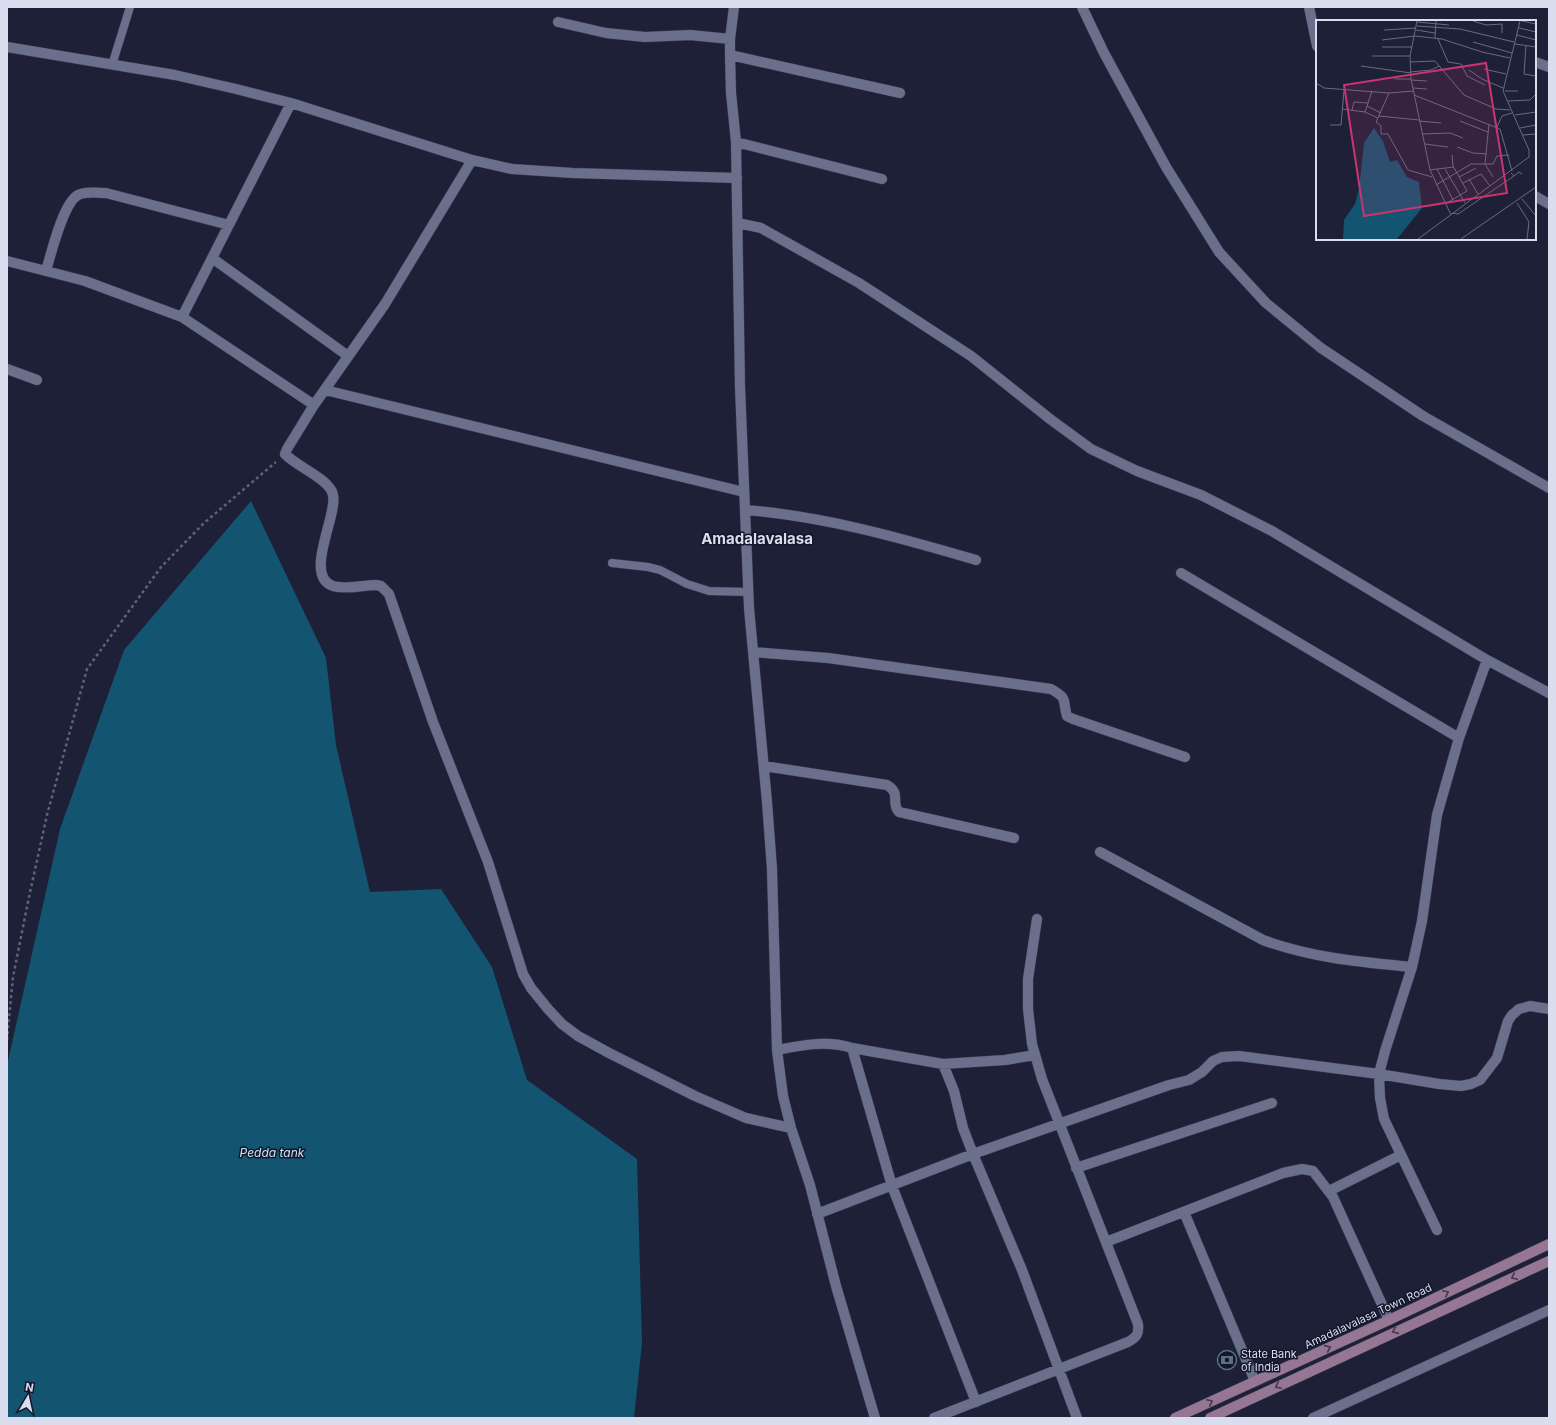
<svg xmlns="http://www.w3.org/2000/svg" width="1556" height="1425" font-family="Inter,sans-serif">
<rect width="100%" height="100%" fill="#1d2037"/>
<!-- water -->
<path fill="#135470" d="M251,501l75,157 10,87 34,147 71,-3 51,78 35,113 110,79 5,184 -8,75h-627v-353l53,-236 64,-179z"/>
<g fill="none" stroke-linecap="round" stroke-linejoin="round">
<defs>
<path id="service" d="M112,65l18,-58
M612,563l36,4 12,3 27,14 22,7 40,1"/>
<path id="minor" d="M734,7l-4,32v16l1,38 5,49 4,245 5,123 4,98 18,194 5,67 5,181 6,46 8,32 19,57 26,101 39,132
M1082,7l22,46 62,114 53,85 47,51 55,45 102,68 126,72
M1309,7l8,39
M558,22l48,11 39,4 45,-2 40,4
M7,47l168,28 61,14 55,14 181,57 40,9 61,4 164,5
M730,55l170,38
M1535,62l14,5
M736,142l146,37
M472,160l-87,144 -71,101 -27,44 -2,5c12,13 45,25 48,41 5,20 -30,81 0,91 13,4 30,-1 43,-1l5,1 8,8 44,128 55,140 35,112 8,14 17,21 14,15 16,12 31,17 86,43 51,22 45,10
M1535,196l14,8
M738,223l23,5 98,55 112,73 79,63 41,30 46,22 64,24 71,36 215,129 62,33
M212,258l136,98
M7,261l78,20 97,36 132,88
M46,271c5,-17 17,-68 32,-76 8,-4 19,-2 28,-2l123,32
M182,317l109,-214
M7,369l30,11
M325,390l419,102
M745,510c78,6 156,28 231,50
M1181,573l278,165
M754,652l74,6 223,31c18,10 11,11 16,27l6,3 112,38
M764,766l123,19c15,9 3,18 12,27l115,26
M1100,852l163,88c49,18 98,22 149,27
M852,1048l91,16 62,-4 30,-5
M777,1050c25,-5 50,-10 75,-2l40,138 84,216
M943,1064l11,27 9,37 10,26 49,116 55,148
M1076,1168l196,-65
M1329,1191l72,-36
M1184,1212l71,169
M817,1214l156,-60 196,-69 20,-5 13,-8 11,-11 9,-4 17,-1 140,18 60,10 22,2 10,-2 9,-4 17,-22 11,-37 4,-6 7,-6 11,-3 19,3
M1437,1230l-53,-111 -4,-21 -1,-24 6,-23 27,-84 10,-46 15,-106 22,-77 28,-78
M1106,1242l177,-69 19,-4 11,2 20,26 56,123
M934,1418l194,-76c9,-5 11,-8 10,-18l-96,-245 -10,-35 -4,-35v-30l9,-60
M1313,1418l236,-108"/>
<path id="secondary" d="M1175,1418l214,-98 160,-76
M1210,1418l339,-157"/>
</defs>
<!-- service casing -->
<use href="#service" stroke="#3a3c4f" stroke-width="9"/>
<!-- minor casing -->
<use href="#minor" stroke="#3a3c4f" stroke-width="11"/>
<!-- secondary casing -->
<use href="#secondary" stroke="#3a3c4f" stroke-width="11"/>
<!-- path -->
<path stroke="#606377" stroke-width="2.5" stroke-dasharray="3 3" stroke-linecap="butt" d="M7,1040l6,-63 16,-80 18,-82 40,-146 74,-102 43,-44 72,-61"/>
<!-- service -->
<use href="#service" stroke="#6a6f8b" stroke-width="8"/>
<!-- minor -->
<use href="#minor" stroke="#6a6f8b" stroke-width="10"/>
<!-- secondary -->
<use href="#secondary" stroke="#967793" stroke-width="10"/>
</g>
<!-- one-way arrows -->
<defs><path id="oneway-chevron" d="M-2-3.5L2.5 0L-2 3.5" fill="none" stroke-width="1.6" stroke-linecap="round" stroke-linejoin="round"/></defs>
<g stroke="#423950">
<use href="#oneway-chevron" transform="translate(1514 1277) rotate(155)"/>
<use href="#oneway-chevron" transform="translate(1446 1293) rotate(-25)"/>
<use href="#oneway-chevron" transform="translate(1395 1331) rotate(155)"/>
<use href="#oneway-chevron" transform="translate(1328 1348) rotate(-24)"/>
<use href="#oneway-chevron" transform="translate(1278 1386) rotate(155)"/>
<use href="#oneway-chevron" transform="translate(1210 1402) rotate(-25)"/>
</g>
<!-- icons -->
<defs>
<symbol id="bank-ring" viewBox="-11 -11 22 22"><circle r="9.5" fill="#14172c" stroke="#5c6f8a" stroke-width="1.5"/><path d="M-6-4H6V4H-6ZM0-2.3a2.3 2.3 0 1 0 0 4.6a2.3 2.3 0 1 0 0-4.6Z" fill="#5c6f8a"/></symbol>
</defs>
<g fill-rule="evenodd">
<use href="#bank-ring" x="1216" y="1349" width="22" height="22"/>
</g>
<g text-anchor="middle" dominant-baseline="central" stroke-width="3" stroke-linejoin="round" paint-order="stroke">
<!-- street labels -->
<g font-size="11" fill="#dadded" stroke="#14172c">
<text transform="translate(1368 1316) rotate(-25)">Amadalavalasa Town Road</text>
</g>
<!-- poi labels -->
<g font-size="11" fill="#dadded" stroke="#14172c" text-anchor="start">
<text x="1241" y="1354">State Bank<tspan x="1241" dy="13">of India</tspan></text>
</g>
<!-- water labels -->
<g font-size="12" font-style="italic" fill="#cde6f3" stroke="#14172c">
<text x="272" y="1152">Pedda tank</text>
</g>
<!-- district labels -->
<g font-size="15" font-weight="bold" fill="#dadded" stroke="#14172c">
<text x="757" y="538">Amadalavalasa</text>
</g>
</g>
<!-- overview -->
<g transform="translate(1316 20)">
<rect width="220" height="220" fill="#1d2037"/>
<path d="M58,108l9,13 7,21 7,-2 10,17 12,5 3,26 -25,31h-54l1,-19 11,-16 4,-15 5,-46z" fill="#135470"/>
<path fill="none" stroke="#696c80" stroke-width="1" d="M101,1l-7,35 1,23 19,91 21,45M157,1l13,4 16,-1v9M206,1l14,3M101,2l32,3M101,6l43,3 54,13M203,8l17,4M68,10l32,-2M100,10l19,3M201,15l19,5M119,18l1,-17M122,19l10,23 13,2 6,12 18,9M66,20l33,-4 27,3 40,13 28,6M157,22l39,11M199,24l21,3M210,25l-2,29 12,2M66,27h30M56,36h38M94,42l25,-1 29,34 32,14 14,1M45,46l50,7M168,49l22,5M153,50l13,9 21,9M94,52l21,-2 8,-4M79,59h16M95,60l16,1M0,63l8,5 65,5 25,-2M97,68l14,1M189,71h13M73,73l-13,29 5,4v8h7l20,36 24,7M98,75l86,34 12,42M192,81l22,-1 6,-6M51,86l14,7M26,89l23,3 13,6M36,90l2,-8 14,1M49,92l7,-21M199,95l21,-3M63,96l40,4M103,101l22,2M144,101l28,11M173,104l-4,40 8,13M14,105h11l3,-35M181,107l5,-11 10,-3M204,108l16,-3M106,114l28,-1 13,5M207,115l13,-1M109,124l23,3M141,127l16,6 14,1M121,149l17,-2M129,149l20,34M114,150l7,-1 16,31M195,153l3,3 5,-4 3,2M143,157l17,-9M153,159l9,15M147,163l18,-9 9,12M120,165l35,-21h22l4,-8 12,-1M206,179l14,17M201,183l12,19 -2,17M129,184l22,-13 -14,-25 -1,-11M136,193l6,1 56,-38M102,219l111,-82v-7l-26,-59 17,-70M145,219l75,-52"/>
<path fill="#c63671" fill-opacity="0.15" stroke="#c63671" stroke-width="2" d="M170,43l21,130 -143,23 -20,-131z"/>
<rect width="220" height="220" fill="none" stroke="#dadded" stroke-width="2"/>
</g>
<!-- border -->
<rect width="1556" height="1425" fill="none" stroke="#dadded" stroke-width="16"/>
<!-- north arrow -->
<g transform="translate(28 1397) rotate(9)" stroke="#14172c" stroke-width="3" paint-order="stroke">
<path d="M0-3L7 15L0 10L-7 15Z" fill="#dadded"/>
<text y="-6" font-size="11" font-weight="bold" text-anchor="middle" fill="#dadded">N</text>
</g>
</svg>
